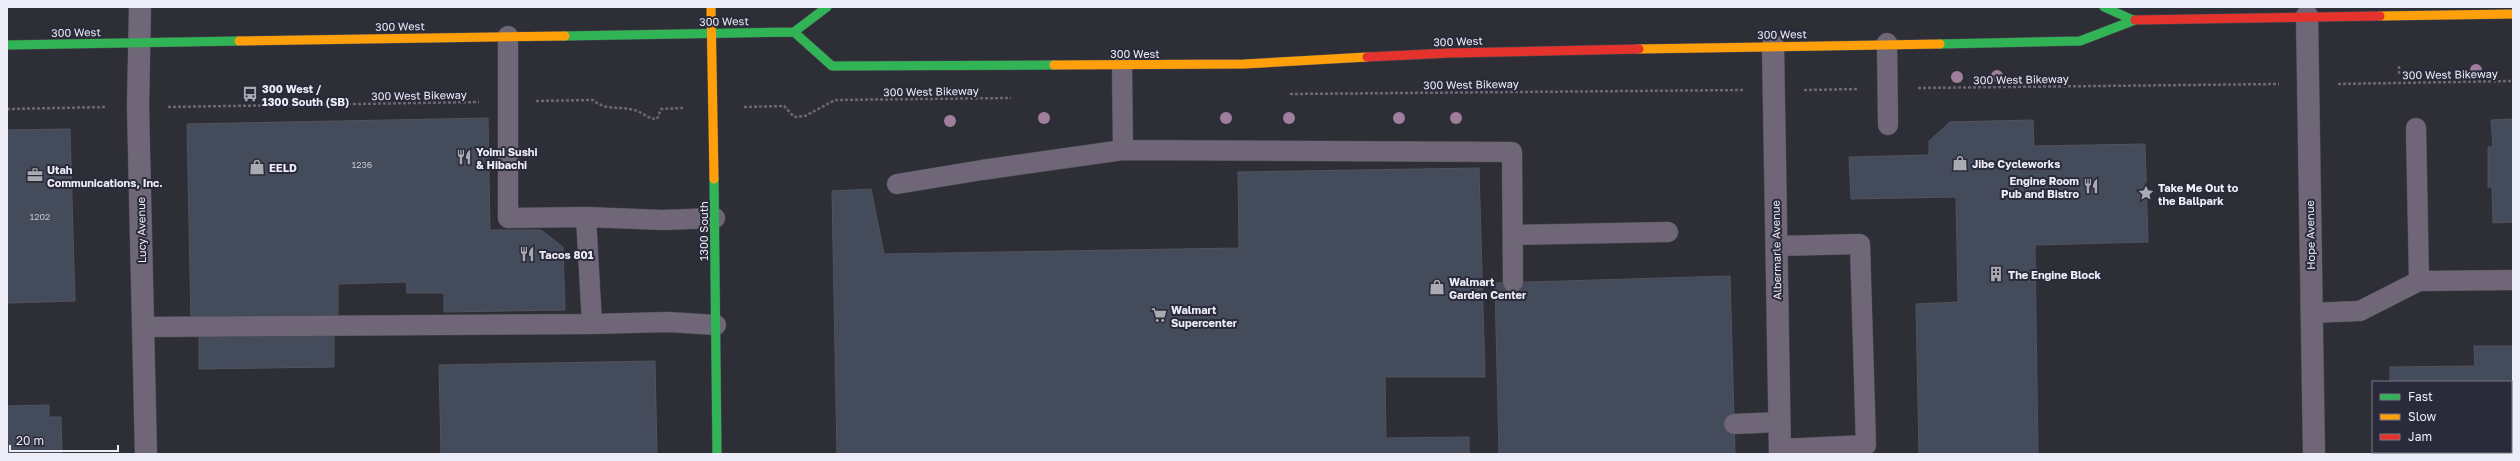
<svg xmlns="http://www.w3.org/2000/svg" width="2520" height="461" font-family="'Golos Text',sans-serif">
<rect width="100%" height="100%" fill="#2e2e36"/>
<!-- building -->
<path fill="#444b5b" stroke="#52545b" d="M488,118l2,112h51l22,17 2,63 -121,2v-19h-37l-1,-11 -68,2v36l-147,3 -4,-199z
M2513,119v103l-20,1 -1,-36h-4v-40h5l-2,-27z
M2033,120l1,26 111,-2 3,98 -113,3 3,209h-119l-3,-150 42,-2 -2,-105 -105,2 -2,-42 80,-2v-14l21,-19z
M70,129l5,172 -68,2v-173z
M1479,168l6,209h-100l1,61 83,-1v17h-632l-5,-263 39,-2 13,65 355,-6 -1,-76z
M1730,276l5,178h-236l-4,-171z
M334,329v38l-135,2v-39z
M2474,346h39v107l-122,1v-2h120v-70h-121v-15l85,-1z
M655,361l2,93h-216l-2,-89z
M49,405v12h12l1,37h-55v-48z
M2513,453v1h-42z"/>
<g fill="none" stroke-linecap="round" stroke-linejoin="round">
<defs>
<path id="lane" d="M508,36v182l78,-1 6,107 76,-2 48,3
M1887,43l1,82
M1122,65l1,85
M2416,128l3,153
M897,184l85,-14 141,-20 389,2 1,130
M586,217l77,3 52,-2
M1513,235l155,-3
M1776,246l84,-2 6,201 -86,4
M2311,313l49,-2 59,-30 94,-1
M143,327l449,-3
M1734,424l46,-2"/>
<path id="street" d="M140,7l-2,100 8,347
M2307,16l7,438
M1773,46l7,408"/>
<path id="fast" d="M2104,7l29,13
M794,32l38,34 222,-1
M565,36l229,-4 33,-25
M1940,44l140,-3 55,-21
M7,45l232,-4
M714,179l3,275"/>
<path id="slow" d="M711,7l3,172
M2380,16l133,-2
M239,41l326,-5
M1639,49l301,-5
M1054,65l190,-1 123,-7"/>
<path id="jam" d="M2135,20l245,-4
M1367,57l83,-4 189,-4"/>
</defs>
<!-- lane casing -->
<use href="#lane" stroke="#494a50" stroke-width="21"/>
<!-- street casing -->
<use href="#street" stroke="#494a50" stroke-width="23"/>
<!-- fast casing -->
<use href="#fast" stroke="#494a50" stroke-width="10"/>
<!-- slow casing -->
<use href="#slow" stroke="#494a50" stroke-width="10"/>
<!-- jam casing -->
<use href="#jam" stroke="#494a50" stroke-width="10"/>
<!-- path -->
<path stroke="#6a6772" stroke-width="2.5" stroke-dasharray="3 2" stroke-linecap="butt" d="M2399,66v9
M2338,84l175,-3
M1918,88l361,-4
M1804,90l55,-1
M1290,94l455,-4
M536,101l57,-1c12,11 27,6 41,10 9,2 13,9 23,9l4,-10 22,-1
M168,107l311,-5
M744,107l40,-1 10,11 11,-1 30,-16 176,-2
M7,109l100,-2"/>
<!-- lane -->
<use href="#lane" stroke="#6f6777" stroke-width="20"/>
<!-- street -->
<use href="#street" stroke="#6f6777" stroke-width="22"/>
<!-- fast -->
<use href="#fast" stroke="#30b455" stroke-width="9"/>
<!-- slow -->
<use href="#slow" stroke="#ff9f0a" stroke-width="9"/>
<!-- jam -->
<use href="#jam" stroke="#e5322d" stroke-width="9"/>
</g>
<!-- trees -->
<g fill="#a07f9d">
<circle cx="2476" cy="70" r="6"/>
<circle cx="1997" cy="76" r="6"/>
<circle cx="1957" cy="77" r="6"/>
<circle cx="1044" cy="118" r="6"/>
<circle cx="1226" cy="118" r="6"/>
<circle cx="1289" cy="118" r="6"/>
<circle cx="1399" cy="118" r="6"/>
<circle cx="1456" cy="118" r="6"/>
<circle cx="950" cy="121" r="6"/>
</g>
<!-- icons -->
<defs>
<symbol id="bus-bare" viewBox="-9 -9 18 18"><path d="M-5-6H5V4H4V6H2V4H-2V6H-4V4H-5ZM-3.5-4V0h7V-4ZM-3.5 1.2v1.5H-2V1.2ZM2 1.2v1.5H3.5V1.2Z" fill="#aaaab3" stroke="#2a2a3a" stroke-width="2.5" paint-order="stroke"/></symbol>
<symbol id="restaurant-bare" viewBox="-9 -9 18 18"><path d="M-5-6h1v4h1v-4h1v4h1v-4h1v5L-1.5 .5V6h-2V.5L-5-1ZM5-6V6H3V1.5H1.5Q1.5-4 5-6Z" fill="#aaaab3" stroke="#2a2a3a" stroke-width="2.5" paint-order="stroke"/></symbol>
<symbol id="shop-bare" viewBox="-9 -9 18 18"><path d="M-5-2.5h2.3a2.7 3.5 0 0 1 5.4 0H5L5.5 6h-11ZM-1.5-2.5h3a1.5 2.3 0 0 0-3 0Z" fill="#aaaab3" stroke="#2a2a3a" stroke-width="2.5" paint-order="stroke"/></symbol>
<symbol id="office-bare" viewBox="-9 -9 18 18"><path d="M-6-3h4V-5.5h4V-3h4V5H-6ZM-1-4.5V-3h2v-1.5ZM-6 0V1H6V0Z" fill="#aaaab3" stroke="#2a2a3a" stroke-width="2.5" paint-order="stroke"/></symbol>
<symbol id="sight-bare" viewBox="-9 -9 18 18"><path d="M0-6L1.8-2.2L6-1.7L2.9 1.2L3.7 5.4L0 3.3L-3.7 5.4L-2.9 1.2L-6-1.7L-1.8-2.2Z" fill="#aaaab3" stroke="#2a2a3a" stroke-width="2.5" paint-order="stroke"/></symbol>
<symbol id="building-bare" viewBox="-9 -9 18 18"><path d="M-4-6H4V6H1V3H-1V6H-4ZM-2.5-4.3h1.7v1.8h-1.7ZM.8-4.3h1.7v1.8H.8ZM-2.5-1h1.7V.8h-1.7ZM.8-1h1.7V.8H.8Z" fill="#aaaab3" stroke="#2a2a3a" stroke-width="2.5" paint-order="stroke"/></symbol>
<symbol id="supermarket-bare" viewBox="-9 -9 18 18"><path d="M-6-5.5h2.5l.6 2H6L4.5 2H-2.5L-4.4-4H-6ZM-1.5 3.2a1.3 1.3 0 1 0 .1 0ZM3 3.2a1.3 1.3 0 1 0 .1 0Z" fill="#aaaab3" stroke="#2a2a3a" stroke-width="2.5" paint-order="stroke"/></symbol>
</defs>
<g fill-rule="evenodd">
<use href="#bus-bare" x="239" y="83" width="22" height="22"/>
<use href="#restaurant-bare" x="453" y="146" width="22" height="22"/>
<use href="#shop-bare" x="1949" y="152" width="22" height="22"/>
<use href="#shop-bare" x="246" y="156" width="22" height="22"/>
<use href="#office-bare" x="24" y="164" width="22" height="22"/>
<use href="#restaurant-bare" x="2080" y="175" width="22" height="22"/>
<use href="#sight-bare" x="2135" y="182" width="22" height="22"/>
<use href="#restaurant-bare" x="516" y="243" width="22" height="22"/>
<use href="#building-bare" x="1985" y="263" width="22" height="22"/>
<use href="#shop-bare" x="1426" y="276" width="22" height="22"/>
<use href="#supermarket-bare" x="1148" y="304" width="22" height="22"/>
</g>
<g text-anchor="middle" dominant-baseline="central" stroke-width="4" stroke-linejoin="round" paint-order="stroke">
<!-- number labels -->
<g font-size="9" fill="#c2c4d0">
<text x="362" y="164">1236</text>
<text x="40" y="216">1202</text>
</g>
<!-- street labels -->
<g font-size="11" fill="#ecedf7" stroke="#2a2a3a">
<text transform="translate(724 21) rotate(-1)">300 West</text>
<text transform="translate(400 26) rotate(-1)">300 West</text>
<text transform="translate(76 32) rotate(-1)">300 West</text>
<text transform="translate(1782 34) rotate(-1)">300 West</text>
<text transform="translate(1458 41) rotate(-2)">300 West</text>
<text x="1135" y="53">300 West</text>
<text transform="translate(2450 74) rotate(-1)">300 West Bikeway</text>
<text transform="translate(2021 79) rotate(-1)">300 West Bikeway</text>
<text transform="translate(1471 84) rotate(-1)">300 West Bikeway</text>
<text transform="translate(931 91) rotate(-1)">300 West Bikeway</text>
<text transform="translate(419 95) rotate(-1)">300 West Bikeway</text>
<text transform="translate(141 230) rotate(-91)">Lucy Avenue</text>
<text transform="translate(703 231) rotate(-90)">1300 South</text>
<text transform="translate(2310 235) rotate(-91)">Hope Avenue</text>
<text transform="translate(1776 250) rotate(-91)">Albermarle Avenue</text>
</g>
<!-- poi labels -->
<g font-size="11" font-weight="bold" fill="#ecedf7" stroke="#2a2a3a" text-anchor="start">
<text x="262" y="88">300 West /<tspan x="262" dy="13">1300 South (SB)</tspan></text>
<text x="476" y="151">Yoimi Sushi<tspan x="476" dy="13">&amp; Hibachi</tspan></text>
<text x="1972" y="163">Jibe Cycleworks</text>
<text x="269" y="167">EELD</text>
<text x="47" y="169">Utah<tspan x="47" dy="13">Communications, Inc.</tspan></text>
<text x="2079" y="180" text-anchor="end">Engine Room<tspan x="2079" dy="13">Pub and Bistro</tspan></text>
<text x="2158" y="187">Take Me Out to<tspan x="2158" dy="13">the Ballpark</tspan></text>
<text x="539" y="254">Tacos 801</text>
<text x="2008" y="274">The Engine Block</text>
<text x="1449" y="281">Walmart<tspan x="1449" dy="13">Garden Center</tspan></text>
<text x="1171" y="309">Walmart<tspan x="1171" dy="13">Supercenter</tspan></text>
</g>
</g>
<!-- border -->
<rect width="2520" height="461" fill="none" stroke="#ecedf7" stroke-width="16"/>
<!-- legend -->
<rect x="2372" y="381" width="140" height="72" fill="#2a2a3a" stroke="#787886"/>
<rect x="2380" y="394" width="20" height="6" fill="#30b455" stroke="#787886"/>
<text x="2408" y="401" font-size="12" fill="#ecedf7">Fast</text>
<rect x="2380" y="414" width="20" height="6" fill="#ff9f0a" stroke="#787886"/>
<text x="2408" y="421" font-size="12" fill="#ecedf7">Slow</text>
<rect x="2380" y="434" width="20" height="6" fill="#e5322d" stroke="#787886"/>
<text x="2408" y="441" font-size="12" fill="#ecedf7">Jam</text>
<!-- scale -->
<path d="M10 445v6h108v-6" fill="none" stroke="#ecedf7" stroke-width="2"/>
<text x="16" y="445" font-size="12" fill="#ecedf7" stroke="#2a2a3a" stroke-width="3" paint-order="stroke">20 m</text>
</svg>
